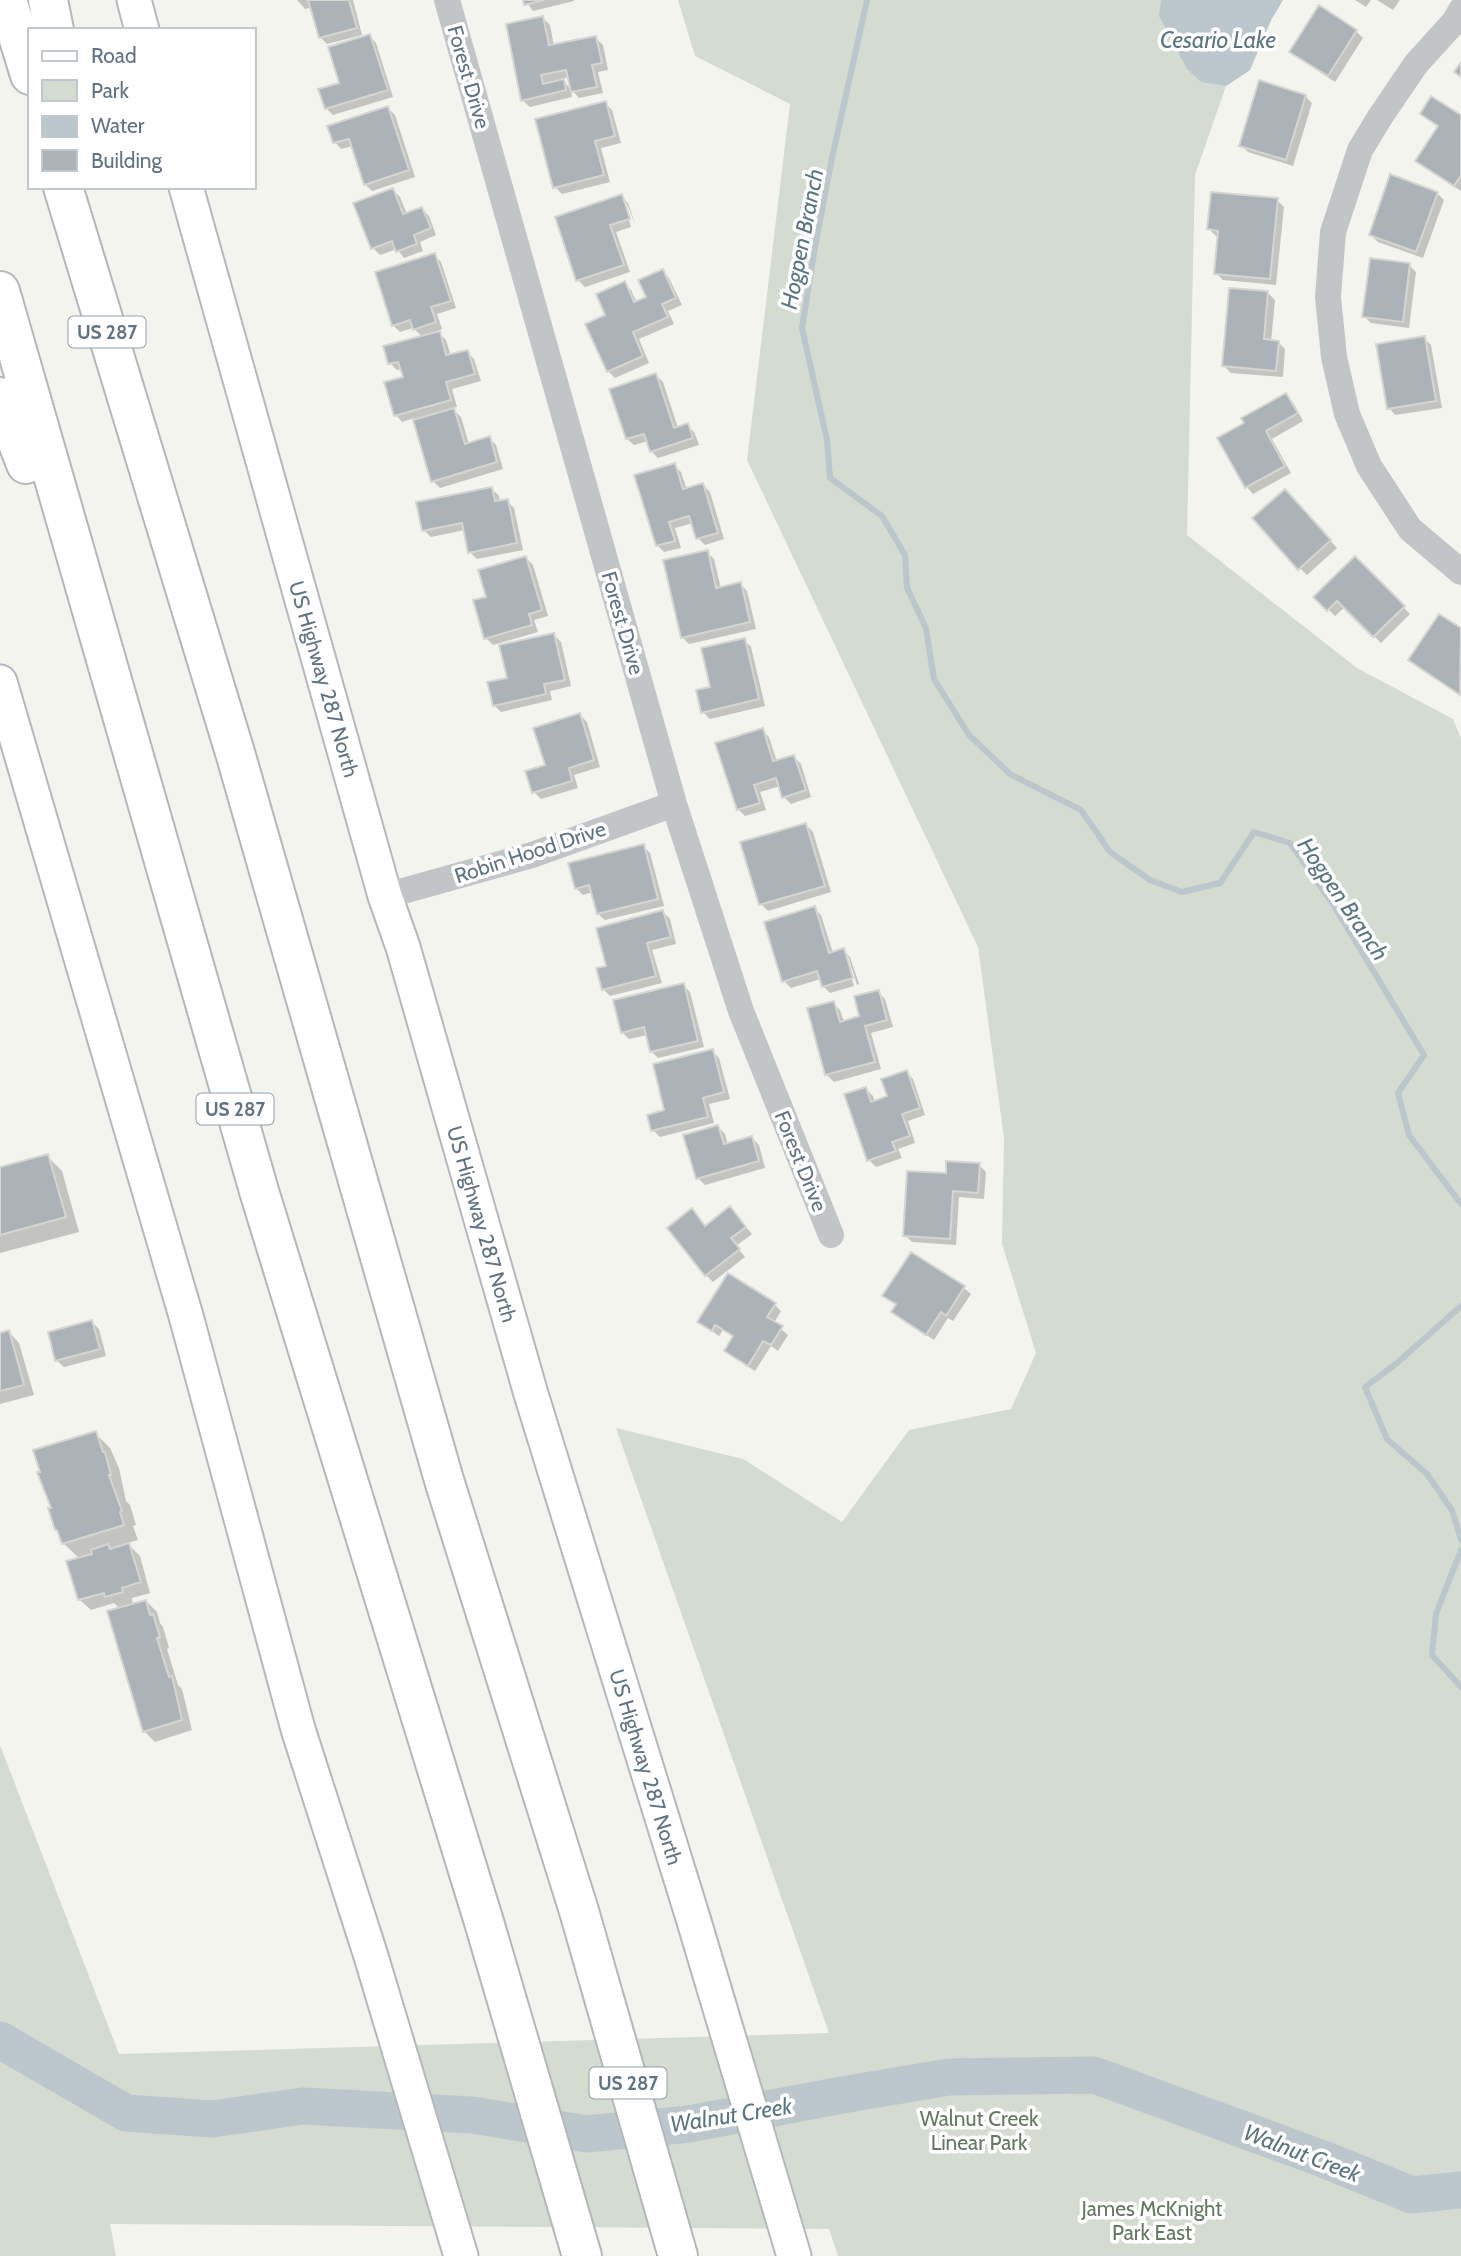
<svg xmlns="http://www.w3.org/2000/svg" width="1461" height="2256" font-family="Cabin,sans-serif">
<rect width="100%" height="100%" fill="#f4f4ef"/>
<!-- green -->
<path fill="#d4dbd0" d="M678,0h605l-12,20 -21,50 -24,16 -31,89 -8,360 170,133 96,51 8,19v1518h-623l-9,-27 -719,-5 6,32h-116v-511l119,309 710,-21 -213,-605 127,31 99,63 67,-92 102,-21 25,-56 -34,-109 2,-106 -26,-191 -231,-487 43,-356 -95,-48z"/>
<!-- water -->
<path fill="#bbc7cc" d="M1161,0h122l-12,20 -21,50 -24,16 -25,-4 -14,-13 -28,-53z"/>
<!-- shadow -->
<path fill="#0003" fill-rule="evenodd" d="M297,0h56l9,35 -35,9 -7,-7 -8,-30 -7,2z
M525,0h49v1l-41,10z
M1355,0h16l-5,7z
M1377,0h23l-7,10z
M1319,8l37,23 7,7 -28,44 -37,-24 -7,-7z
M543,18l7,7 4,21 42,-8 7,7 5,25 -10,2 5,21 -24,5 -8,-9 1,8 -42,10 -7,-6 -15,-76zM569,77l3,13 -11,-11z
M370,36l6,7 17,54 -60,18 -7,-7z
M1305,96l7,7 -19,63 -45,-14 -7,-7z
M605,103l7,7 9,33 -20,5 9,34 -48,12 -7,-7z
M388,108l7,7 20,62 -43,14 -7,-7 -12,-38 -12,3 -6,-7z
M1422,114l39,3v74l-36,-23 -7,-7 21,-34z
M393,190l7,7 7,17 15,-5 7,7 7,19 -16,7 3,9 -19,7 -7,-9 -17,6 -7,-7z
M1437,193l7,7 -21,58 -45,-16 -7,-7z
M621,196l7,7 8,23 -10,-24h-3l8,25 -15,5 14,40 -45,15 -7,-7z
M1277,200l7,7 -8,78 -53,-5 -7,-7 4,-37h-4l-7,-7z
M434,255l7,7 15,46 -19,6 5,15 -5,2 9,9 5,16 16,-4 7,7 7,22 -29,8 5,18 -5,1 9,9 8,27 20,-6 7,7 7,24 -63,19 -7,-7 -19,-63 -12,4 -6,-7 9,-37 -3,-9 -5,1 -7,-7 33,-26 -10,-9 -13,4 -7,-7z
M1409,265l7,7 -7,56 -38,-5 -7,-7z
M663,271l6,7 13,27 -14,6 6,13 -35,15 10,24 -34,15 -7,-7v-55l16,-33 7,7 6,13 11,-5z
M1268,293l7,7 -4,42h7l7,7 -2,28 -52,-4 -7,-7z
M1424,338l7,7 11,63 -47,7 -6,-7z
M656,375l7,7 15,46 9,-3 7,7 5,13 -41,13 -6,-6 -4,-11 -14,4 -7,-6z
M1286,395l7,7 10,19 -31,18 19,34 -38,21 -6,-7 -1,-63z
M674,465l7,7 6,18 16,-5 7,7 14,47 -19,6 -7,-7 -5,-15 -18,5 6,20 -17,4 -7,-7z
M492,489l7,7 1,6 7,-1 7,7 9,42 -46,9 -7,-7 -5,-22 -34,7 -7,-7z
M1292,498l45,50 -30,27 -7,-7z
M707,552l7,7 7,30 19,-5 7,7 9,38 -67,15 -7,-7z
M526,558l7,7 15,51 -14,4 4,12 -45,13 -7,-7 2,-40z
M1355,558l55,56 -29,29 -36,-36 -10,9 -19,-19z
M1439,616l22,15v65l-44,-29 -7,-7z
M554,635l7,7 10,44 -21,5 2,9 -51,12 -7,-7 15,-26z
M744,640l7,7 14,59 -55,13 -7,-7 9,-24z
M580,715l7,7 13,45 -26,8 4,13 -37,11 -7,-7 13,-26z
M762,730l7,7 8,25 17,-5 7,7 10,33 -20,7 -7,-7 -4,-11 -20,6 6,18 -21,6 -7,-7z
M806,825l7,7 18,60 -63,19 -7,-7z
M643,846l7,7 14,53 -59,14 -7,-6 -5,-22 -10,3 -7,-7z
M814,908l7,7 12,38 10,-3 7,7 9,27 -2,1 -9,-29h-3l9,30 -24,7 -7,-7 -2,-7 -30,9 -7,-7z
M663,912l7,7 6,25 -24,6 10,33 -52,13 -7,-7 6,-22z
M683,985l7,7 14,55 -46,11 -7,-7 -4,-16 -18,4 -7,-7z
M878,992l7,7 8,28 -22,6 10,36 -47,13 -7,-7 -18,-66 24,-6 7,7 4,12 17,-5z
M712,1051l7,7 11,41 -21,5 5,19 -54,14 -7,-7z
M906,1072l7,7 12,36 -17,6 7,22 -17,6 4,9 -26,9 -7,-7 -3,-71 7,7 2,6 14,-5z
M718,1127l7,7 3,11 24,-7 7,7 6,23 -60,17 -7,-7z
M47,1156l15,15 17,61 -79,21v-84z
M979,1165l7,7 -2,27 -25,-2 -3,48 -44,-3 -7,-7 42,-60z
M730,1208l22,26 -16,12 9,11 -32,25 -7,-7v-48z
M964,1288l7,6 -18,27 -5,-3 -14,22 -34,-22 -7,-6 4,-6 -12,-10z
M774,1304l7,7 -7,12 14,12 -10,16 -7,-5 -16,25 -22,-14 -7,-6 8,-13 -11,-8 -4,6 -20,-14z
M92,1322l7,7 7,27 -42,11 -7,-6 -7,-28z
M9,1332l10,11 15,52 -34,9v-69z
M95,1433l15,15 9,20 7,33 4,4 6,20 -3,1 5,14 -11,3 13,13 10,37 -18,5 1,7 13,-4 11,11 3,11 3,4 6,21 -2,1 11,36 4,4 10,41 -37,12 -11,-11 -24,-122 -6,-6 -23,7 -11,-10 -11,-37 11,-4 -17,-16 -7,-14z"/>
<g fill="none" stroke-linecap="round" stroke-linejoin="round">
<!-- stream -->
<path stroke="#bbc7cc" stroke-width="6" d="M867,0l-35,158 -17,89 -13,81 25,112 3,38 52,38 23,39 2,33 19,40 8,51 35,56 41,39 71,36 29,42 40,28 32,12 38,-9 34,-51 36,11 43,61 91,151 -26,38 11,42 52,69
M1461,1306l-64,57 -32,24 22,52 40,35 25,36 9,30
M1461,1550l-25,64 -4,41 29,32"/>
<!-- river -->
<path stroke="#bbc7cc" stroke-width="37" d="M0,2040l126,73 86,6 91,-13 169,9 115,19 102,-10 153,-29 107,-18 145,-2 229,84 89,36 49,-5"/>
</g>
<!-- building -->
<path fill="#abb3b8" stroke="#d5d5d2" stroke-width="2" d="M308,0h41l8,28 -38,10z
M523,0h21l-20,5z
M1319,5l38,25 -29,46 -39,-24z
M543,16l6,29 47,-9 6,27 -10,2 5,22 -26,5 -5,-22 -25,5 2,9 21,-5 2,11 -45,11 -15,-77z
M370,34l18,56 -63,19 -7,-20 21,-6 -11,-36z
M1461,62v15l-7,-5z
M1259,80l47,15 -20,65 -47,-14z
M1431,96l30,19v60l-7,11 -39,-25 23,-35 -18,-12z
M606,101l9,35 -20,5 9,34 -51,13 -18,-69z
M388,106l21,64 -45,15 -15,-46 -16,4 -6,-17z
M1390,174l48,18 -22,60 -47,-17z
M393,188l10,26 19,-7 9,21 -17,7 3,9 -21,8 -4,-11 -21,8 -18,-46z
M1211,192l67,6 -8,81 -56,-5 4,-43 -11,-2z
M622,194l8,25 -20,6 14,40 -48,16 -21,-64z
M435,253l16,48 -20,6 5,15 -23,8 -3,-10 -18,6 -17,-54z
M1370,258l40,5 -7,59 -41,-5z
M663,269l13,29 -14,6 6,13 -35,15 10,24 -36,16 -22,-48 20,-9 -9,-21 29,-13 9,21 12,-5 -8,-17z
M1229,288l39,3 -4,48 15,2 -3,30 -54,-5z
M440,331l6,24 22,-5 7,24 -29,8 5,18 -57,16 -10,-34 19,-5 -5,-15 -10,2 -5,-18z
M1425,336l11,65 -49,8 -11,-65z
M656,373l18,55 14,-5 5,15 -43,14 -6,-18 -18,5 -17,-50z
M1286,393l12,20 -32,18 19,35 -40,22 -28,-50 27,-15 -3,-5z
M454,408l11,36 25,-8 7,26 -66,20 -18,-62z
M675,463l8,26 20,-6 15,50 -22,6 -7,-23 -20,6 6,19 -19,5 -22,-71z
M492,487l3,14 13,-2 9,44 -49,10 -6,-30 -40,8 -6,-29z
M1285,489l46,51 -33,30 -46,-52z
M708,550l8,38 25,-6 9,40 -69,16 -18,-78z
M526,556l16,54 -13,4 3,11 -48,14 -11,-39 13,-3 -8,-27z
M1355,556l50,50 -32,31 -36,-36 -10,10 -14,-14z
M1439,614l22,14 -1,67 -52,-35z
M554,633l11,47 -21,4 2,10 -53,12 -6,-24 20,-4 -8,-33z
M745,638l14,61 -58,14 -5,-23 14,-3 -9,-39z
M580,713l14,47 -25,8 3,13 -40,12 -7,-22 20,-6 -12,-37z
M763,728l10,33 21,-6 12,35 -24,8 -6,-20 -22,7 6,18 -23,7 -22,-67z
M806,823l19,63 -66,19 -19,-63z
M644,844l14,55 -61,15 -8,-29 -14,4 -7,-26z
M815,906l14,47 15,-5 9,30 -31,9 -5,-16 -35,11 -18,-60z
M663,910l8,27 -24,6 9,33 -54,14 -6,-22 10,-2 -10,-38z
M684,983l14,58 -48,11 -6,-25 -23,6 -8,-33z
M879,990l8,30 -22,6 10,36 -50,13 -18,-67 27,-7 6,21 19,-6 -5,-20z
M713,1049l11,43 -21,6 5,19 -57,14 -4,-16 17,-5 -11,-46z
M907,1070l13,38 -18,6 8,22 -18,6 4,9 -29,10 -23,-67 22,-7 5,15 16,-6 -6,-17z
M718,1125l6,19 28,-8 7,25 -63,18 -13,-44z
M48,1154l18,63 -66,18v-68z
M946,1161l34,2 -2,30 -25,-2 -3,48 -47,-3 4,-65 39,2z
M730,1206l16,21 -15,11 9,11 -35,27 -38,-48 25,-20 13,18z
M911,1252l54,34 -19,30 -5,-4 -15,23 -35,-23 5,-8 -14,-8z
M728,1273l48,30 -9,14 16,9 -12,19 -8,-4 -15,25 -24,-15 9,-15 -18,-11 -3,6 -15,-9z
M92,1320l8,29 -45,12 -7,-29z
M9,1330l15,55 -24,6v-58z
M96,1431l7,21h2l6,23h-2l13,36 -2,1 4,13 -62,19 -5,-14h-2l-7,-22h3l-14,-36h3l-7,-22z
M129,1543l12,39 -19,6 1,4 -18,5 -1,-4 -26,7 -12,-39 26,-7 -1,-4 17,-6 2,5z
M146,1600l4,15 3,-1 7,23 -3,1 12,39 3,-1 10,44 -39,12 -36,-121z"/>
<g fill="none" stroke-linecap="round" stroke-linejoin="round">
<defs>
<path id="major" d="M134,0l8,30
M186,187l199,709 18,51 128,447 162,524 101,338
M0,682l186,634 112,413 72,224 91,303"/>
<path id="highway" d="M7,0l23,75
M48,0l6,30
M63,187l173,569 208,724 135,431 99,345
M0,291l259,900 225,731 98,334
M0,397l26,67"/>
</defs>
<!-- major casing -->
<use href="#major" stroke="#b4b8bc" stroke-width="37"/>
<!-- highway casing -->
<use href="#highway" stroke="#b3b7ba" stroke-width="42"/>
<!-- minor -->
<path stroke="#c1c5c8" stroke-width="26" d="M447,0l227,804 67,207 90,224
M1461,10l-7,12 -38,42 -36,53 -20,33 -27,82 -5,65 6,60 13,57 22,52 41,63 51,43
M385,896l147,-41 142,-51"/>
<!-- major -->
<use href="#major" stroke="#fff" stroke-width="33"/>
<!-- highway -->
<use href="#highway" stroke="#fff" stroke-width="38"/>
</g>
<g text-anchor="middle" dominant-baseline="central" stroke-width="7" stroke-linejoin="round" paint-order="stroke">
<!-- shield labels -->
<g fill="#fff" stroke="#909da8" stroke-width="2">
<rect x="68.5" y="316.5" width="77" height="31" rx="5"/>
<rect x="196.5" y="1093.5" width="77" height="31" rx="5"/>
<rect x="589.5" y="2067.5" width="77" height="31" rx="5"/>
</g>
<g font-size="19" font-weight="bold" fill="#617383">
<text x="107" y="332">US 287</text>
<text x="235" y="1109">US 287</text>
<text x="628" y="2083">US 287</text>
</g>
<!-- street labels -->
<g font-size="21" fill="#617383" stroke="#fff">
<text transform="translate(469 77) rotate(74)">Forest Drive</text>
<text transform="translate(623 623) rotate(74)">Forest Drive</text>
<text transform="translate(324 679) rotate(74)">US Highway 287 North</text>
<text transform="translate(530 852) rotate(-18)">Robin Hood Drive</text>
<text transform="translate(801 1161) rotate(68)">Forest Drive</text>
<text transform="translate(482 1224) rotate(74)">US Highway 287 North</text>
<text transform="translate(646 1767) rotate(73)">US Highway 287 North</text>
</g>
<!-- park labels -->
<g font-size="21" fill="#647960" stroke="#fff">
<text x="979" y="2118">Walnut Creek<tspan x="979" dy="24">Linear Park</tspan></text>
<text x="1152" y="2208">James McKnight<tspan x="1152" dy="24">Park East</tspan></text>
</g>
<!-- water labels -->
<g font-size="23" font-style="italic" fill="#5c7681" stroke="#fff">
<text x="1218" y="40">Cesario Lake</text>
<text transform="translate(802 239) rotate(-79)">Hogpen Branch</text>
<text transform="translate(1343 899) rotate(56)">Hogpen Branch</text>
<text transform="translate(731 2115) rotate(-9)">Walnut Creek</text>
<text transform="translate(1302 2153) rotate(21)">Walnut Creek</text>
</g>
</g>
<!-- legend -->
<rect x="28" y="28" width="228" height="161" fill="#ffffff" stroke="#c0c7cd" stroke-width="2"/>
<rect x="42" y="51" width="35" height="10" fill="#ffffff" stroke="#c0c7cd" stroke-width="2"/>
<text x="91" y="63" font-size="21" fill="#617383">Road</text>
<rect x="42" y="80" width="35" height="21" fill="#d4dbd0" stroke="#c0c7cd" stroke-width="2"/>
<text x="91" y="98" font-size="21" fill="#617383">Park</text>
<rect x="42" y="116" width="35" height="21" fill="#bbc7cc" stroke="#c0c7cd" stroke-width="2"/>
<text x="91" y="133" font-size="21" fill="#617383">Water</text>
<rect x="42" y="150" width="35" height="21" fill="#abb3b8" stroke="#c0c7cd" stroke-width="2"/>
<text x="91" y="168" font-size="21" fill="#617383">Building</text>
</svg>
